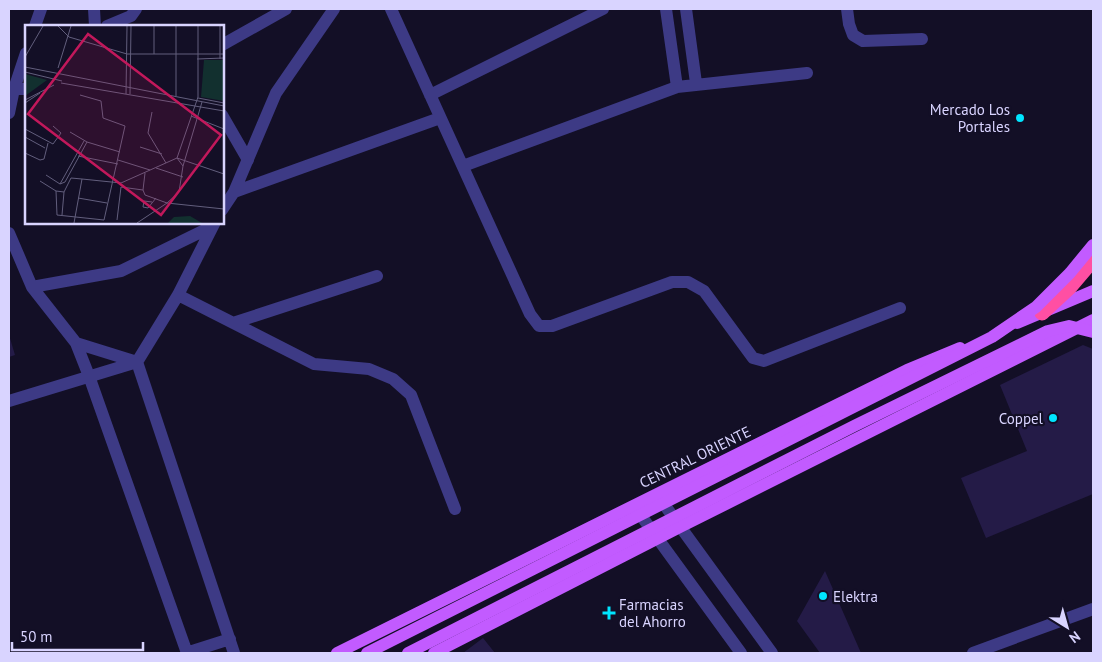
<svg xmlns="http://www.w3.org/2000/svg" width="1102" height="662" font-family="'PT Sans',sans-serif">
<rect width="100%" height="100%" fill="#130f26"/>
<!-- building -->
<path fill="#241b47" d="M9,335l6,20 -6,2z
M1083,345l10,4v145l-107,44 -25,-60 66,-27 -27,-66z
M825,571l36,82h-41l-23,-32z
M483,638l12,15h-32z"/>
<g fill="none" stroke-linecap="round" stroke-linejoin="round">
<!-- minor -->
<path stroke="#3d3a85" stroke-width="12" d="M94,9l1,17
M391,9l139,305 9,12h13l120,-44h16l16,9 49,67 11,3 136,-53
M666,9l11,78
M686,9l10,74
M847,9l2,15 4,11 10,6 59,-2
M35,26l6,-17
M107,26l24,-10 5,-7
M222,45l64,-36
M9,92l5,-3 12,-36
M430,95l173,-86
M9,113l5,-24h12
M222,115l26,45
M463,166l214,-79 130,-14
M234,192l206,-74
M222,210l12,-18 42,-99 58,-84
M9,233l23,54 44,56 13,33 98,277
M32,287l89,-16 92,-45
M178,295l136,69 55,5 24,10 18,16 44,114
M233,323l144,-47
M76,343l61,19 97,291
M9,401l128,-39 41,-67 37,-73
M658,496l114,157
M634,506l107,147
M186,653l44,-14
M973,653l120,-44"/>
<!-- major -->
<path stroke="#c25bff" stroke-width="12" d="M1017,323l76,-32
M337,653l570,-283 53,-22
M434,653l246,-126 413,-207"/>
<!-- highway -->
<path stroke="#ff4fa3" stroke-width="15" d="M1042,313l28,-26 23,-27"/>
<!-- major-bridge -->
<path stroke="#c25bff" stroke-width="12" d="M367,653l625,-316 44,-30 34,-34 23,-28
M408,653l446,-227 194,-95 21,-5 24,6"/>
</g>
<!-- markers -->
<g fill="#00e5ff" stroke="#130f26" stroke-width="2">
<circle cx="1020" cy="118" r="5"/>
<circle cx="1053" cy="418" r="5"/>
<circle cx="823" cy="596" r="5"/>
<path d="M606.5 605.5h5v5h5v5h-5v5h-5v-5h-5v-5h5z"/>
</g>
<g text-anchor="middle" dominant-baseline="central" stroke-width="4.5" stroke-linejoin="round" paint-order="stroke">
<!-- poi labels -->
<g font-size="15" fill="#d9d4ff" stroke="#130f26" text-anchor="end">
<text x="1010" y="109">Mercado Los<tspan x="1010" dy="17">Portales</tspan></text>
<text x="1043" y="418">Coppel</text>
<text x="833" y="596" text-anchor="start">Elektra</text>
<text x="619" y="604" text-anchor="start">Farmacias<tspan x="619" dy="17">del Ahorro</tspan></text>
</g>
<!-- street labels -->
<g font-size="15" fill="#d9d4ff" stroke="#130f26">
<text transform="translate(695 457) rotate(-26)">CENTRAL ORIENTE</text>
</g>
</g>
<!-- overview -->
<g transform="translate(25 25)">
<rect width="199" height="199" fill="#130f26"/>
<path d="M165,191l12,7h-34l6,-6z" fill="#12302f"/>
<path d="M179,35h20v41l-23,-4zM0,49l22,6 -22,16z" fill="#12302f"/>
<path fill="none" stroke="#625e7d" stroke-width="1" d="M33,1l11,11 58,17h97M129,1v28M151,1v70M0,32l18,-31M172,34l27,-1M195,34v-33M0,42l199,39M33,43l13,-42M0,47l37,9M36,58l163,28M101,69l1,-68M105,69l1,-68M173,73l26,5M0,75l29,-15M0,78l15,-10M127,87l-4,21 18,30M166,91l33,13M0,104l28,15 8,-11 -8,-7M45,107l17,10 33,10M0,112l20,11M115,122l22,7M0,128l15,7 4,-1 4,-16M53,131l40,8M93,135l32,10M158,141l-6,-8 21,-61v-71M131,143l27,9M21,150l14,9M15,156l16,10 1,24 47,5 21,-94 -22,-8 -2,-17 -21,-6M35,159l5,-2 22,-40M35,159l24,-43M96,162l22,3 2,5 22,8 12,-11 4,-26 19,-64M118,165l2,-17M31,166l8,1 -2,23M39,167l7,-14 11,1M53,173l29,5M127,177l-8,-1 -1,6 5,1 8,-10M92,195l4,-33M49,198l8,-44 39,4 56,-25 47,16M112,198l30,-20 57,6"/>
<path fill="#c2185b" fill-opacity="0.15" stroke="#c2185b" stroke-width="2.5" d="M63,9l133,101 -60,80 -133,-101z"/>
<rect width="199" height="199" fill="none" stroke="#d9d4ff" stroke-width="2.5"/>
</g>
<!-- border -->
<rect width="1102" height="662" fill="none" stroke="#d9d4ff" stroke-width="20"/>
<!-- north arrow -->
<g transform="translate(1067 627) rotate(143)" stroke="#130f26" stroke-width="4" paint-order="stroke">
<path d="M0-4L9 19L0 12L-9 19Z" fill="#d9d4ff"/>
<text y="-8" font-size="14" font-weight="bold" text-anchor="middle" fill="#d9d4ff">N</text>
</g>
<!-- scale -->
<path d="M12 642v8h131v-8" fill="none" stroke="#d9d4ff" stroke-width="2.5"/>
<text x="20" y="642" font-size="15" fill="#d9d4ff" stroke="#130f26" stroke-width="4" paint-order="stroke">50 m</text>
</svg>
